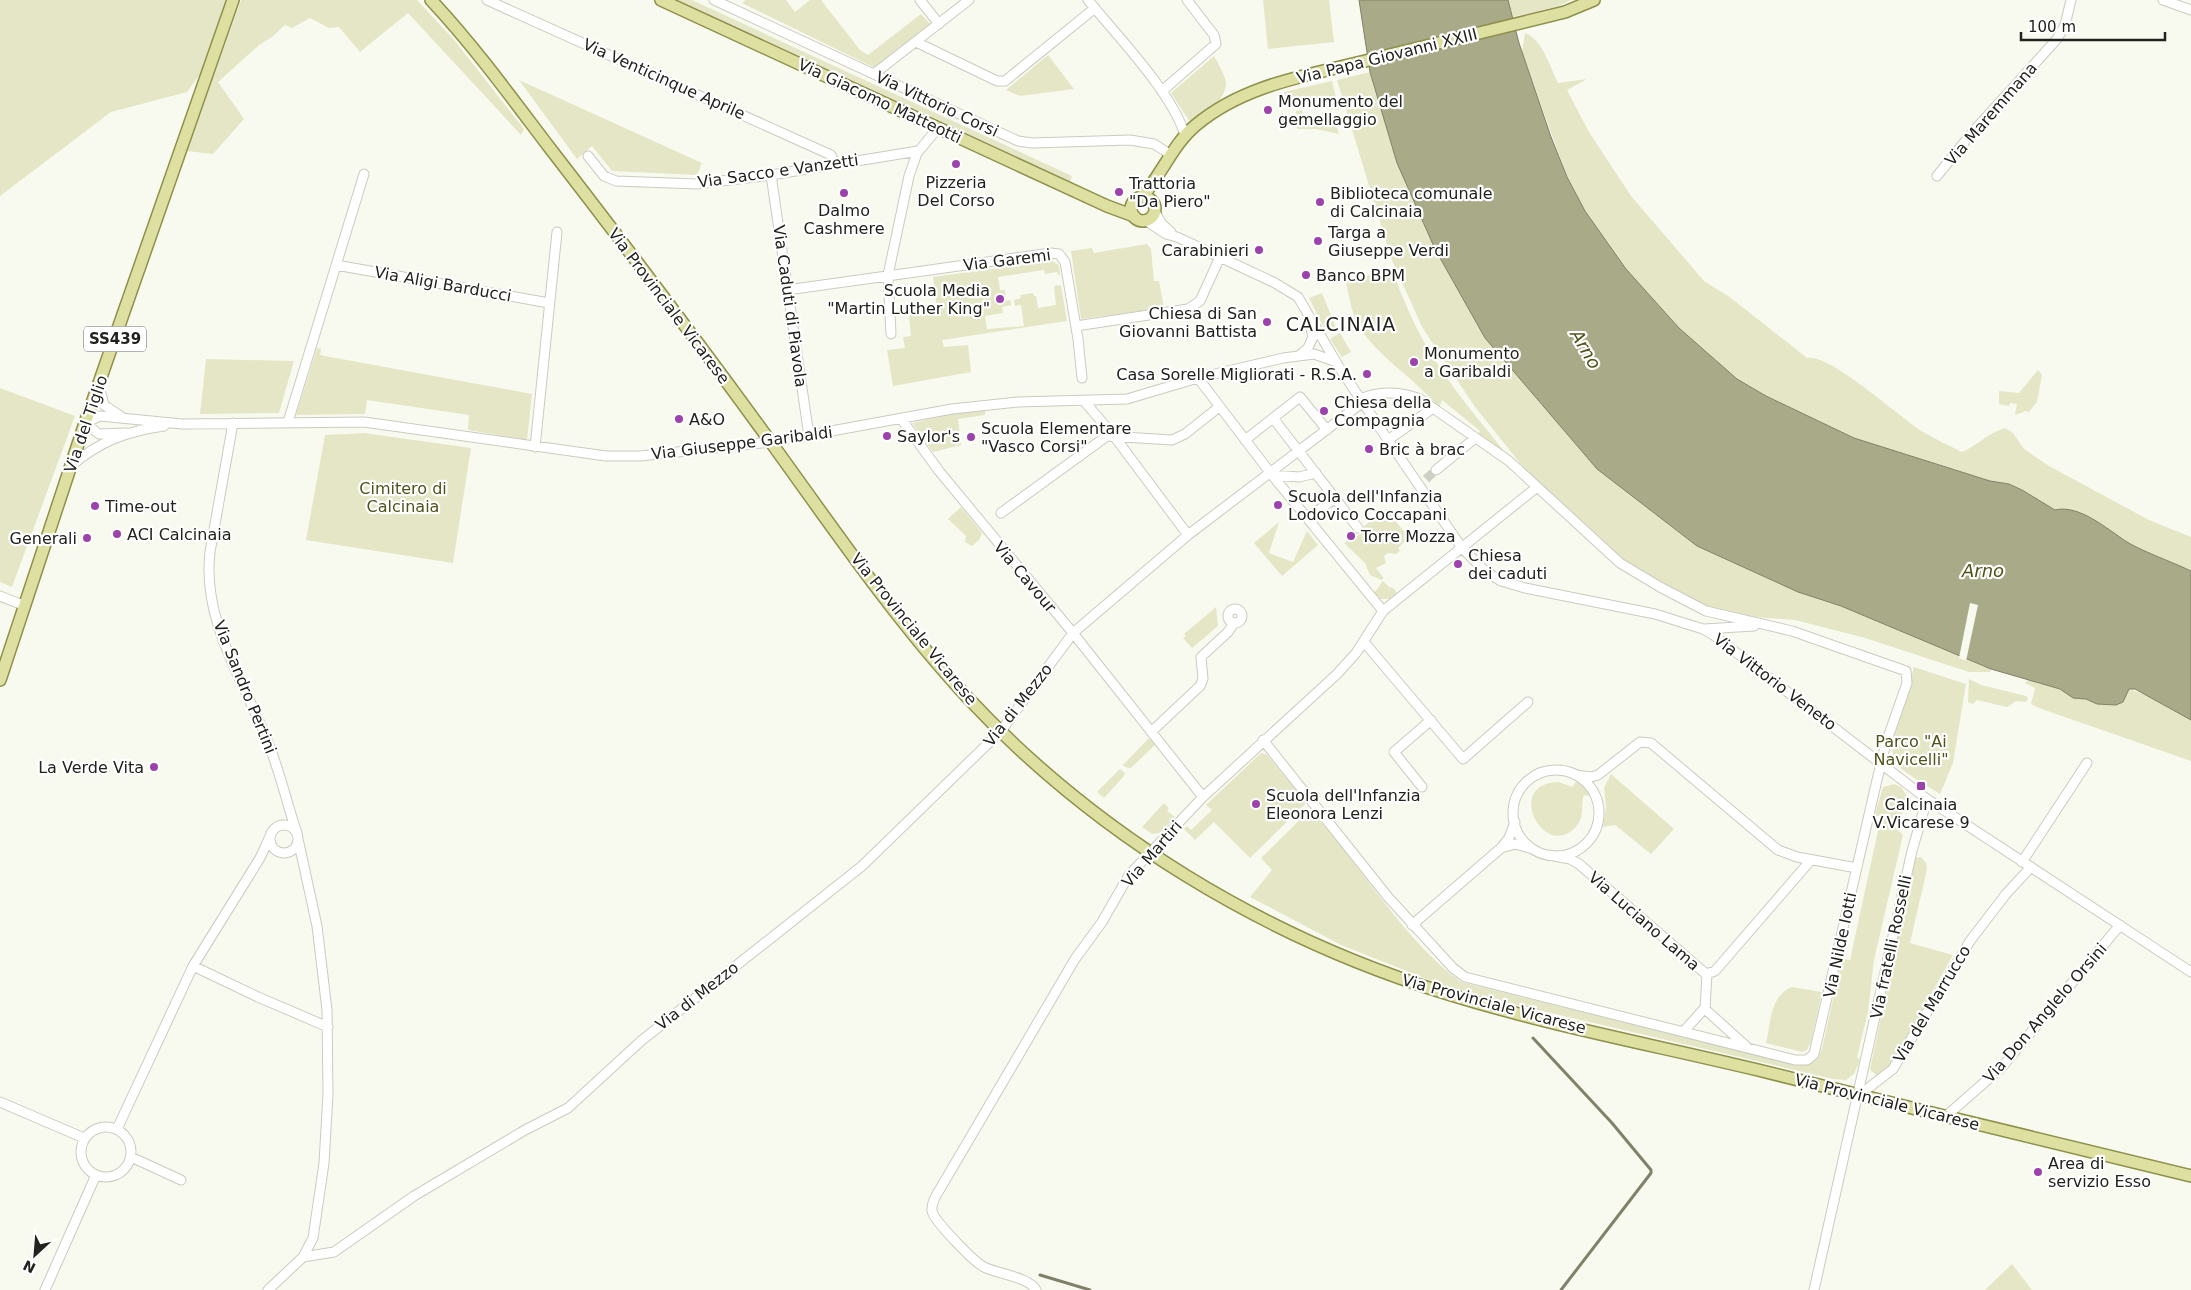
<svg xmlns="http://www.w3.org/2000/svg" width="2191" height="1290" font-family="'DejaVu Sans',sans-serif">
<rect width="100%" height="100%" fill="#f9faef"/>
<!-- green -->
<path fill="#e4e6c6" d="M0,0h230l-26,69 -17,23 -76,20 -111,84z
M241,0h176l38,41 69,88 -3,6 -113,-122 -48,39 -21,-25 -10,1 -19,-10 -18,10 -7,-3 -13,12 -13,8 -41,37 26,37 -31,35 -26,-3z
M675,0h17l380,176 -2,6z
M746,0h40l9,12 15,-12h11l39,50 8,5 53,-41 10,11 -56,43 -133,-65z
M1263,0h66l5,42 -66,7z
M1508,0h63l-12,6 -47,11z
M1525,33c18,7 25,34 33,50l29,-4 -20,11 22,42 42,64 73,85 27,17 76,60c25,-4 92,60 118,75 12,7 25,13 37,19 16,-7 26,-19 43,-24l8,5 11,16 25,17 100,54 42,17v34c-21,-10 -45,-18 -64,-29 -20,-13 -48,-38 -72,-32l-33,-20 -13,-6 -19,-3 -136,-43 -88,-42 -29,-17 -58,-51 -53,-59 -41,-58 -18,-34 -45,-125z
M1048,55l26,34 -54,7 -14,-6z
M1214,56c4,7 8,14 11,22 6,20 -21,37 -33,47l-21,-32z
M1370,72l27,91 38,86 50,89 112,131 100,77 101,46 43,14 150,63 -1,3h-21l-104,-34 -70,-18 -56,-4 -34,-10 -45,-23 -37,-24 -57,-50 -46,-46 -45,-56 -53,-80 -31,-69 -54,-178z
M519,80l183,83 -5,12 -85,-4 -20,-25 -15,13z
M1332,81l7,29 -17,-2 1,-6 -20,-2v7h-8l-1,-6 -7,1 -3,-10z
M1302,110v6l19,1 1,-5 11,1 6,21 -23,-5h-19l-1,-18z
M1147,244l4,5 3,32h5l5,27 -83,11 -10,-68 21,-3 2,5z
M1052,261l7,4 1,10h-2l-1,-3 -12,2 -1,-4 -46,7 2,13h5l1,11 4,-1 1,5 -9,2 1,6 -18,3 2,13 37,-3 -3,-21 -6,1 -1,-6 7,-2 -1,-3 13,-2 1,3h2l2,12 18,-3 -2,-19 7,-1 6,36 -125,19 2,7 24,-2 3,27 -78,14 -6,-36 18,-2 -2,-11 8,-1 -2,-21 28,-4 -4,-34z
M1391,268c11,28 23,58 39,84 22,37 51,70 78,104l-30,-20 2,-5 -38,-31 -3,8c-23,-29 -56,-47 -77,-77 -10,-13 -12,-32 -16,-48z
M1322,293l14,35 -10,4 -17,-34z
M1340,333l11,19 -9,5 -12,-18z
M317,348l4,1 -1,6 5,1 207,38 -5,46 -59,-10 1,-15 -102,-15 -2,14 -69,1z
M206,359l88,2 -15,52 -79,1z
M2038,370l4,5 -5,27 -8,10 -3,-1 -11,4 2,-11 -7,-1 -1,3 -10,-2v-13l20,2z
M0,388l75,28 -63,171 -12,-5z
M985,410v5l-27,4 3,26 -28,7 -21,-29 48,-11z
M364,433l107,15 -18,115 -147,-23 19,-105z
M961,507l21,26 -3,7 -7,6 -7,-4 1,-6 -18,-17z
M1386,509l23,29 -11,10 2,3 -4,3 -8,-1 -4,3 2,7 -10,5 8,10 -3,2 -11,-5 -5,-12 -21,-20 18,-10 1,-6z
M1279,522l-10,31 24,9 14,-31 11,14 -36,31 -28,-33z
M1383,581l7,7 2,-1 6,7 -6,5h-11l-7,-6z
M1216,607l2,19 -26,22 -9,-10 3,-2 -2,-2z
M1914,667l52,17 -13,79 -13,31c-12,-8 -37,-21 -45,-32 -10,-14 14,-77 19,-95z
M1969,679l12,6 45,11 2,2 -2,4 -10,-1 -9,6 -30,-7 -4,4 -5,-2z
M2028,680l32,9 13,9 13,1 11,5 20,1 6,-4 6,-12 25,9 37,22v41l-152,-53 -8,-4 4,-16 -10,-5z
M1149,738l6,7 -24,23 -6,-1 -2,-2z
M1261,753l5,1 32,38 -10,10 11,-9 7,10 -56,55 -36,-36 -19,18 -11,-11 3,-3 4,4 21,-20 -6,-5z
M1120,769l5,4 -1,3 -20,22 -7,-6z
M1611,774l63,55 -23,25 -36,-29 -12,2 3,-20 -2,-19z
M1559,782l13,5 4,-5c7,-1 10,2 13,8l-1,6 -4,-1c-4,10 1,19 -6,29 -31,42 -77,-41 -19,-42z
M1894,784l7,3 6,9 -9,34 5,5 -29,125 -6,52 -11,45 3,3 -6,14 -8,6 -13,-1 -376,-88 -116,-46 -91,-48 22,-27 -11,-12 49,-48c50,53 92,129 151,172l336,83c13,1 20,-4 25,-16l20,-90 8,1 31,-143 -6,-2 8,-28z
M1164,803l5,5 -2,3 8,6 -15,16 -8,1 -10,-7z
M1921,857l5,6 1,6 -17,74 43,12 -63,112 -10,8h-4l-6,-6 45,-211z
M1792,987l30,5 -11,50 -4,8 -5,2 -36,-9c5,-20 4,-48 26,-56z
M2012,1264l20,26h-47z"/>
<!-- water -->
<path fill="#a8aa88" stroke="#808168" d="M1359,0h149l11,43 32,94 16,40 18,34 41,58 53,59 58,51 29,17 88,42 136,43 19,3 13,6 33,20c24,-6 52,19 72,32 19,11 43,19 64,29v149l-56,-31h-6l-6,13 -7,3 -19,-1 -11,-5 -13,-1 -13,-9 -69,-20 -150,-63 -43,-14 -101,-46 -100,-77 -112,-131 -50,-89 -38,-86 -27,-91z"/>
<!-- pier -->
<path fill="#f9faef" d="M1970,603l8,2 -12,56 -7,-3z"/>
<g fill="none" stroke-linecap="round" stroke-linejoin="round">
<!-- stream -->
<path stroke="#808168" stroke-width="3" d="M1533,1038l79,85 39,47v3l-90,117
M1040,1275l50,15"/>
<!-- minor-tunnel -->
<path stroke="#cecfc5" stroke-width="9" stroke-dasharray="9 4.5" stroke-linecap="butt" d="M1426,479l10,-9"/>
<defs>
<path id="minor" d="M487,0l344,155 4,9
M714,0l304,141 14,2 98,-3 24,4 17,11
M920,0l19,24
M1088,0c30,37 83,91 97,135
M2163,0l28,10
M916,42l81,39h8l90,-73
M874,74l95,-74
M1162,91l54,-47 -2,-9 -27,-35
M588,156l16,20 12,5 81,3 74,-9 147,-24
M771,175l38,261
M1937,176l34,-42 86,-95 8,-14 6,-25
M1155,212l6,11 10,9
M1145,220l21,14 11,3 98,46 23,14 41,70 49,73 74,108 23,23 16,10 24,7 130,26 48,15 9,5 215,165 264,173
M336,265l213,38
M787,290l264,-37 8,1 6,8 13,77 4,39
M1076,326l112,-17 12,-8 20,-44
M891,334l-3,-59 21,-99 8,-23 21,-25
M1300,355l8,-7 5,-11 -3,-13
M1198,378l74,97 111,136
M99,386l5,19 18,12
M1084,401l30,35 74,99
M1273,418l85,110
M902,420l37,51 134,162 130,164
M288,422l76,-248
M233,423l-23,129c-8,66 31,125 55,183 14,32 21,66 32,98
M126,433l-27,1 -14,-11 15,-7 82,8 182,-2 242,34h34l131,-14 181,-33 66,-7 109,-3 71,-21 85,-20 31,-4 20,7
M1245,440l55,-43 27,33
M1388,440l45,-32
M535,447l22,-215
M72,465c28,-24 56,-34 92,-39
M1436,470l38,-31
M1272,475l27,2 17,-4
M1001,513l106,-77 65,4 13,-6 34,-27
M1308,518l27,-20
M0,596l23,9
M1228 616a7 7 0 1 1 14 0a7 7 0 1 1-14 0Z
M1704,629l50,-3
M1364,642l99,117 65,-57
M1151,732l49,-46 3,-7 -2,-22 27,-25 6,-9
M1263,740l125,157 65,71 12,9 330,83h12l7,-6 63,-274 9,-37 21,-60 -1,-12 -114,-40 -86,-20 -46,-24 -40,-24 -111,-102 -89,-62c-18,-7 -42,-9 -59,0
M1513 813a43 43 0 1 1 86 0a43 43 0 1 1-86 0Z
M1576,775l15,2 7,-2 42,-33 11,1 127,107 19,7 60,11
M1422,787l-28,-35 37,-32
M270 839a14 14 0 1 1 28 0a14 14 0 1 1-28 0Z
M1501,848l14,-4 14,4
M1549,855l21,4 9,5 127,110 9,-3 96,-111
M2022,862l65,-99
M1412,925l89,-77 8,-10 6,-16
M193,966l65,31 70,30
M1705,1009l2,-35
M1684,1031l19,-21h3l41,37
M1858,1096l35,-27 77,-128 36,-47 25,-27
M0,1102l84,36
M1945,1117l57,-50 118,-142
M81 1152a25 25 0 1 1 50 0a25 25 0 1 1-50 0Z
M117,1129l76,-163 67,-108 11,-24
M131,1157l50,23
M303,1257l31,-5 80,-56 111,-66 43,-22 73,-67 221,-175 139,-135 72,-98 115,-98 175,-133
M45,1290l51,-115
M268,1290l35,-33 10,-19 11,-75 4,-69 -1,-84 -10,-84 -19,-87
M1036,1290c-7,-13 -38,-16 -52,-23 -10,-5 -50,-46 -52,-56 -1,-8 4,-16 8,-22l135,-230 27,-37 27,-47 74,-78 134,-123 19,-21 27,-42 154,-124
M1814,1290l98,-439 15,-52"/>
<path id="major" d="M431,0c43,46 80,97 118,147 75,97 149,195 221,294 63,87 124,177 197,256 130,139 297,240 478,296 102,32 209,52 313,77 144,36 289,71 433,106
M661,0l446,206 27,10
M1142,197c20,-23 31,-53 54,-72 50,-42 116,-50 177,-66 64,-16 128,-31 192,-47l29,-12
M1131 209a12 12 0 1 1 24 0a12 12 0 1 1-24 0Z
M0,680l85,-257 148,-423"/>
</defs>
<!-- minor casing -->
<use href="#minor" stroke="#cbcbc0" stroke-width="11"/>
<!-- major casing -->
<use href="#major" stroke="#8e904c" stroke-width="14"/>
<!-- minor -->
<use href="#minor" stroke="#fff" stroke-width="9"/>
<!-- major -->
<use href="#major" stroke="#dee0a2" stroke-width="11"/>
</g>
<!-- markers -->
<g fill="#9c42ad" stroke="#fff" stroke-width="2">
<circle cx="1268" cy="110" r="5"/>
<circle cx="956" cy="164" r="5"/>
<circle cx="1119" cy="192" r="5"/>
<circle cx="844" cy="193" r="5"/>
<circle cx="1320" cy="202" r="5"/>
<circle cx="1318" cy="241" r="5"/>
<circle cx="1259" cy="250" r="5"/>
<circle cx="1306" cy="275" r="5"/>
<circle cx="1000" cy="299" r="5"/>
<circle cx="1267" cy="322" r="5"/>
<circle cx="1414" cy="362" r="5"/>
<circle cx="1367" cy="374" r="5"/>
<circle cx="1324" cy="411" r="5"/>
<circle cx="679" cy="419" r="5"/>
<circle cx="887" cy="436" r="5"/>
<circle cx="971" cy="437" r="5"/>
<circle cx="1369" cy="449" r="5"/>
<circle cx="1278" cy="505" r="5"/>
<circle cx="95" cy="506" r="5"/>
<circle cx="117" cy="534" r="5"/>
<circle cx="1351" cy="536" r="5"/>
<circle cx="87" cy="538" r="5"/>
<circle cx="1458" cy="564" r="5"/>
<circle cx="154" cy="767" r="5"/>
<rect x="1916" y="781" width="10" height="10" rx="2.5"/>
<circle cx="1256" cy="804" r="5"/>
<circle cx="2038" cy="1172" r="5"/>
</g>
<g text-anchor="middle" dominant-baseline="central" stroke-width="4.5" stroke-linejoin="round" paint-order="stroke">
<!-- shield labels -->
<rect fill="#fff" stroke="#646462" stroke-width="1" x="84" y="326.5" width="62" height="25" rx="4"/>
<g font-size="15" font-weight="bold" fill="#22221e">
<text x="115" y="339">SS439</text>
</g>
<!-- street labels -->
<g font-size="16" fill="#22221e" stroke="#fff">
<text transform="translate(1387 56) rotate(-14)">Via Papa Giovanni XXIII</text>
<text transform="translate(664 79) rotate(24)">Via Venticinque Aprile</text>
<text transform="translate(880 101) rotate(25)">Via Giacomo Matteotti</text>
<text transform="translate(937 104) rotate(25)">Via Vittorio Corsi</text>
<text transform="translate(1991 114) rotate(-49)">Via Maremmana</text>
<text transform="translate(778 171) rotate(-8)">Via Sacco e Vanzetti</text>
<text transform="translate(1007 260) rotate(-7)">Via Garemi</text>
<text transform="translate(443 284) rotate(10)">Via Aligi Barducci</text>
<text transform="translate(669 306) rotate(53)">Via Provinciale Vicarese</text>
<text transform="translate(790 306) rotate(82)">Via Caduti di Piavola</text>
<text transform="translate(86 424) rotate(-71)">Via del Tiglio</text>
<text transform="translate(742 443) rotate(-7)">Via Giuseppe Garibaldi</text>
<text transform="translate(1025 577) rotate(50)">Via Cavour</text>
<text transform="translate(914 629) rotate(51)">Via Provinciale Vicarese</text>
<text transform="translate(1775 682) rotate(37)">Via Vittorio Veneto</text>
<text transform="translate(245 687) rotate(68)">Via Sandro Pertini</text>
<text transform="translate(1018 705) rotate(-52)">Via di Mezzo</text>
<text transform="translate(1152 854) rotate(-49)">Via Martiri</text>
<text transform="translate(1644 921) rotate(41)">Via Luciano Lama</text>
<text transform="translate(1840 945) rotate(-78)">Via Nilde Iotti</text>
<text transform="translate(1891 947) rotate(-78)">Via fratelli Rosselli</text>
<text transform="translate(697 996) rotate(-38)">Via di Mezzo</text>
<text transform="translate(1494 1004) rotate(15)">Via Provinciale Vicarese</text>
<text transform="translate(1932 1004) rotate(-59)">Via del Marrucco</text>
<text transform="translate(2045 1013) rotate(-49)">Via Don Anglelo Orsini</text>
<text transform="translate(1887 1102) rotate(14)">Via Provinciale Vicarese</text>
</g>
<!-- poi labels -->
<g font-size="16" fill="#22221e" stroke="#fff" text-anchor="start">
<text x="1278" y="101">Monumento del<tspan x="1278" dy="18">gemellaggio</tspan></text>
<text x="956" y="182" text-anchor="middle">Pizzeria<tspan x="956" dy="18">Del Corso</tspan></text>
<text x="1129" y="183">Trattoria<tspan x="1129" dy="18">"Da Piero"</tspan></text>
<text x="1330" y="193">Biblioteca comunale<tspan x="1330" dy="18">di Calcinaia</tspan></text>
<text x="844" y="210" text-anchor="middle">Dalmo<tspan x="844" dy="18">Cashmere</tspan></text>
<text x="1328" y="232">Targa a<tspan x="1328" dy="18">Giuseppe Verdi</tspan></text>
<text x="1249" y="250" text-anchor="end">Carabinieri</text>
<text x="1316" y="275">Banco BPM</text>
<text x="990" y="290" text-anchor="end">Scuola Media<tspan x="990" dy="18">"Martin Luther King"</tspan></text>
<text x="1257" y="313" text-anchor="end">Chiesa di San<tspan x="1257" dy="18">Giovanni Battista</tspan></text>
<text x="1424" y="353">Monumento<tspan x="1424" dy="18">a Garibaldi</tspan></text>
<text x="1357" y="374" text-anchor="end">Casa Sorelle Migliorati - R.S.A.</text>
<text x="1334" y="402">Chiesa della<tspan x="1334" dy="18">Compagnia</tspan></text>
<text x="689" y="419">A&amp;O</text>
<text x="981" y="428">Scuola Elementare<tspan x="981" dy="18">"Vasco Corsi"</tspan></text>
<text x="897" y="436">Saylor's</text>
<text x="1379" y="449">Bric à brac</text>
<text x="1288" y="496">Scuola dell'Infanzia<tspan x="1288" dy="18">Lodovico Coccapani</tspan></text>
<text x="105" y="506">Time-out</text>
<text x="127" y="534">ACI Calcinaia</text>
<text x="1361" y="536">Torre Mozza</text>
<text x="77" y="538" text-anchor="end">Generali</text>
<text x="1468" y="555">Chiesa<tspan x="1468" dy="18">dei caduti</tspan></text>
<text x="144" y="767" text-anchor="end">La Verde Vita</text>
<text x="1266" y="795">Scuola dell'Infanzia<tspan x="1266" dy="18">Eleonora Lenzi</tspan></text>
<text x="1921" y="804" text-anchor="middle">Calcinaia<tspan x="1921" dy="18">V.Vicarese 9</tspan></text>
<text x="2048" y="1163">Area di<tspan x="2048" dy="18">servizio Esso</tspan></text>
</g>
<!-- park labels -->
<g font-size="16" fill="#51531a" stroke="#fff">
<text x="403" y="488">Cimitero di<tspan x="403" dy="18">Calcinaia</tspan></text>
<text x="1911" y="741">Parco "Ai<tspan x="1911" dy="18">Navicelli"</tspan></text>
</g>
<!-- water labels -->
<g font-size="18" font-style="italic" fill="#515219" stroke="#fff">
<text transform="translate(1586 349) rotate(60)">Arno</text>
<text x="1983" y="570">Arno</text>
</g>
<!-- quarter labels -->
<g font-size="19" letter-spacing="1" fill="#22221e" stroke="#fff">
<text x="1341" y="324">CALCINAIA</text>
</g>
</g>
<!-- north arrow -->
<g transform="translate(35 1255) rotate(206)" stroke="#ffffff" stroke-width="4" paint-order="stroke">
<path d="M0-4L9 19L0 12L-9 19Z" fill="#22221e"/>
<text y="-8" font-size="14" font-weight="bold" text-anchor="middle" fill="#22221e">N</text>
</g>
<!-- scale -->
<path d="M2021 32v8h144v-8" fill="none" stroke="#22221e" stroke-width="2.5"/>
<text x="2028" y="32" font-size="15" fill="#22221e" stroke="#ffffff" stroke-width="4" paint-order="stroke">100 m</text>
</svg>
